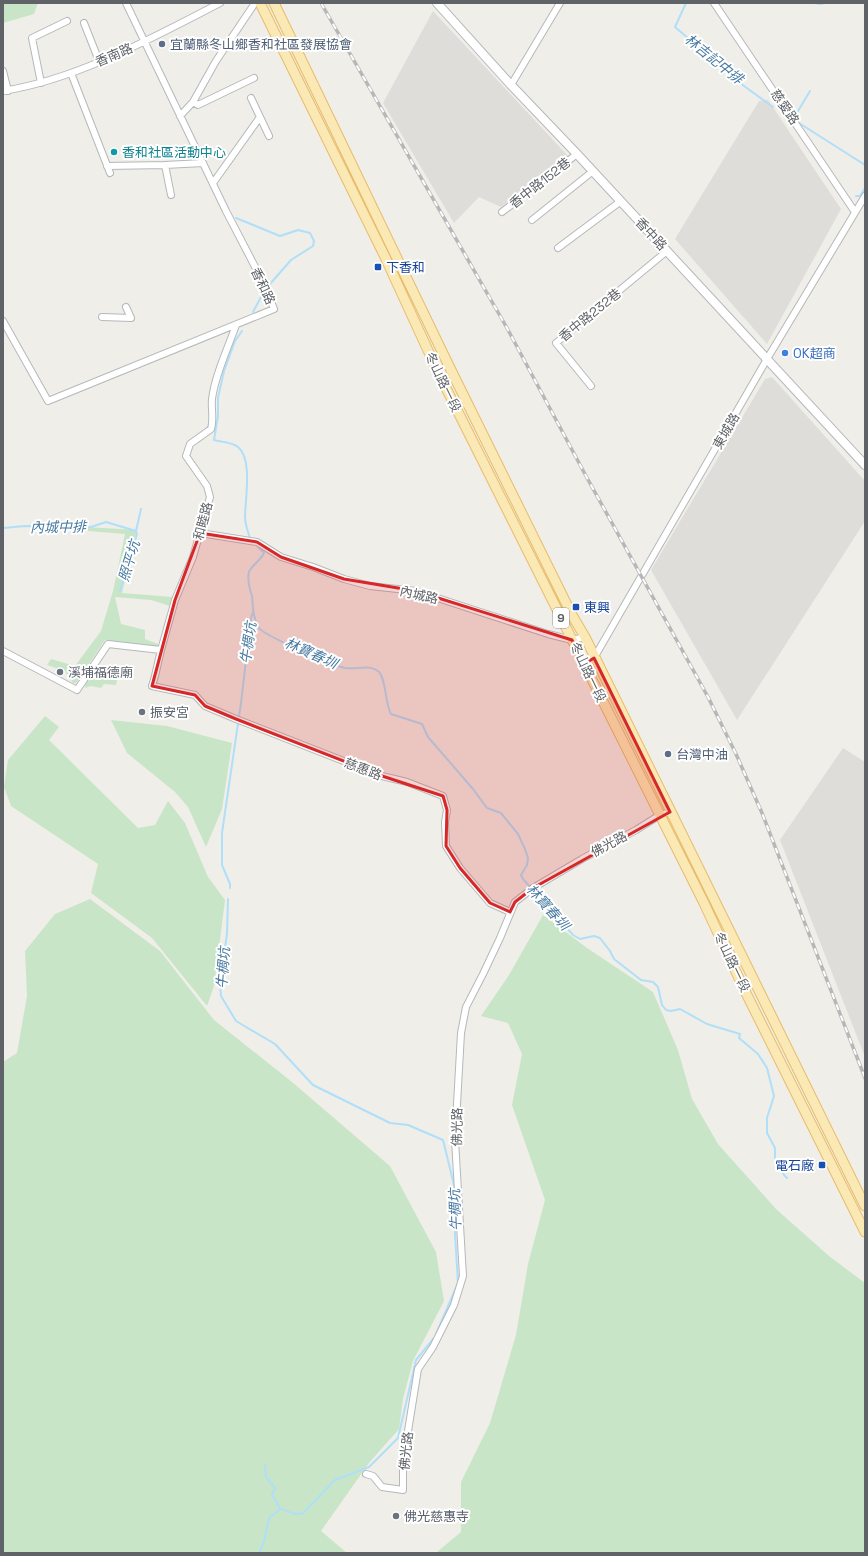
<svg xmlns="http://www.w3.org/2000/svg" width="868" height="1556" font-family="'Space Grotesk','Noto Sans TC',sans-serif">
<rect width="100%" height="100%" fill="#f0eee8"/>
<!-- industrial -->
<path fill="#dfddda" d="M433,11l135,145 -67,51 -22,-10 -25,26 -71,-120z
M768,100l73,109 -74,135 -92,-105 84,-138z
M772,377l93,104v40l-128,199 -86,-150 114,-191z
M843,748l22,14v295l-85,-217z"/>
<!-- green -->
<path fill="#c9e5c7" d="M3,3h35l-4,11 -31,9z
M52,525l85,5 -15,63 51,4 -3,9 -19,-6 -36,-3 6,27 24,6v9l13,5 -1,3 -52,-7 -29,43h-3l-8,-12 -18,-6 4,-6 24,7 26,-35 12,-40 12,-57 -73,-6z
M96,669h23l-3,16 -12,-1 -3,4 -10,-2 -6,2 1,-6 4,-2z
M45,716l14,11 -10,13 89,88 17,-3 13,-24 17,22 23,54 17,23 -11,86 -7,20 -55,-68 -61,-45 7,-29 -87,-58 -7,-19 4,-27z
M111,720l56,6 65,17 -10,66 -16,38 -18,-40 -13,-15 -48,-39z
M90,899l70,52 54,69 78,62 98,84 46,86 8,49 -31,60 -10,38 -4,30 -30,34 -48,68 26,22h-344v-491l14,-9 10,-57 -2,-45 30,-37z
M543,915l44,33 66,44 25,58 14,49 26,45 58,65 53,47 36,27v270h-429l25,-21v-50l29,-59 26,-88 12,-71 17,-64 -33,-95 10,-51 -14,-31 -27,-7 28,-41z"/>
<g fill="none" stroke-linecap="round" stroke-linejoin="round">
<!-- stream -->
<path stroke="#afdff9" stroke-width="2" d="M686,3l-11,24 69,59 29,21
M814,3l7,1 3,-1
M795,116l15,-25
M799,123l66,42
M856,196h4l5,-8
M236,218l44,18 18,-6 12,3 4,8 -1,5 -22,14 -21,24
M253,312l8,-15
M242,331l-7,10 -11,30 -6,27v18l-4,24c7,2 18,2 24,7 15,12 7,53 7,70 0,7 3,15 5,21
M3,528l22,-2 66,1 15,-5 30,9
M259,548l5,5c-3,7 -12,12 -15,19 -2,7 1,18 3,24 1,11 1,23 7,32 6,8 75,38 86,40 11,2 23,-4 33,3 8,6 7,33 13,43l31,10 6,13 45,52 14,19 14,5 17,21 7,15 3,9 -1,7 -6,10 2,4 50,56 7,4 14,-3 6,2 10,13 4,8 27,21 12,2 5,5 4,18 4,5 5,1 9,-2 27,15 33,10 -1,4 19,16 9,14 7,28 -7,22v15l8,15v10l9,17 3,3
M120,591l17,-57 -1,-3 5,-22
M230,888v-4l-8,-19v-32l19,-130 10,-85 2,-6
M228,899l-1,35 -7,49 1,13 15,25 39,23 38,41 77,38 18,2 35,15 12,49
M436,1334l22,-51 -3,-49 1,-23
M265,1465l1,12 9,11 -3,7 8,13
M259,1553l5,-11 5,-24 11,-9c11,2 10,6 22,5l33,-34 34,-13 29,-29 18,-78 18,-22"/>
<defs>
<path id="street" d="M714,3l141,209
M84,23l15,38
M3,71l5,20
M71,73l39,100
M41,83l-9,-45 35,-17
M511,85l49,-82
M3,91c75,-12 149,-53 217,-88
M193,102l5,3 56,-27
M180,116l13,-14 23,-41 39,-58
M260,117l9,19
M165,165l6,30
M107,166l58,-1 38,-2
M213,183l47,-66 -9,-19
M502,212l75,-58
M532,220l61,-49
M558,248l63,-47
M102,317l29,1 -5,-11
M3,321l45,80 226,-92 -10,-25 -38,-73 -100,-208
M236,325c-8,23 -21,50 -24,74 -1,10 2,20 -1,30l-21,15 -4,12 21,30 3,11 -17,60 -18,43 -14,50 -6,26 -3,10 43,9 10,11 31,13 146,57 25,6 36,14 4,14 -2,12 1,24 14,22 30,35 20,9
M591,386l-35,-43 111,-92
M200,533l57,9 24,15 32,10 31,12 26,7 46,5 132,43 24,6 13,-3
M3,651l74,39 31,-46 53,6
M584,664l10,-6 173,-299 98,-163
M366,1474l7,2 9,11 21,3v-28l15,-93 15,-22 21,-42 9,-29 -8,-136 6,-107 5,-26 17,-33 17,-36 15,-36 18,-14 49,-29 54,-29 24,-15 10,-3"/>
<path id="secondary" d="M437,3l74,82 66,69 288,311"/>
<path id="primary" d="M260,3l125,254 52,113 267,533 40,86 121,243
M274,3l175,363 123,249 13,22 280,569"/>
</defs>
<!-- street casing -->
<use href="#street" stroke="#b5b8bb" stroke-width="8"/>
<!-- secondary casing -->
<use href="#secondary" stroke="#b4b7bb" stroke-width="10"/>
<!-- primary casing -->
<use href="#primary" stroke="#e8bb6a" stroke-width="11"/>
<!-- street -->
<use href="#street" stroke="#fff" stroke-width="6"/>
<!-- secondary -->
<use href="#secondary" stroke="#fff" stroke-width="8"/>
<!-- primary -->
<use href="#primary" stroke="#fae9b4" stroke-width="9"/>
<defs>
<path id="rail" d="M321,3l186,325 79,148 122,221 28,57 26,59 103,265"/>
</defs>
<!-- rail casing -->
<use href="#rail" stroke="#b6b7b7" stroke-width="3.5"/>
<!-- rail -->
<use href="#rail" stroke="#fff" stroke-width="2" stroke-dasharray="6" stroke-linecap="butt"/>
</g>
<!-- marked area -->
<path fill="#d62828" fill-opacity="0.2" stroke="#d62828" stroke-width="3" stroke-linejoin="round" d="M200,533l57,9 24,15 63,22 72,12 156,49 12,24 10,-6 76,154 -137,76 -18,14 -5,10 -20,-9 -30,-35 -14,-22 1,-36 -4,-14 -61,-20 -146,-57 -31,-13 -10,-11 -43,-9 23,-86z"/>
<!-- markers -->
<g fill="#5c6f8a" stroke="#fff" stroke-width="1.5">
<circle cx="162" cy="44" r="4"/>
<circle cx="668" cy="754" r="4"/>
</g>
<circle fill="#0f9aa8" stroke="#fff" stroke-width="1.5" cx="114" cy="152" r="4"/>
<g fill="#1a4fb4" stroke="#fff" stroke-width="1.5">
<rect x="374" y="263" width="8" height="8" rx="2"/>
<rect x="572" y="603" width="8" height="8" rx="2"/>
<rect x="818" y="1161" width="8" height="8" rx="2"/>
</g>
<circle fill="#3f7fe0" stroke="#fff" stroke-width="1.5" cx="785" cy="353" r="4"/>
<g fill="#6b7280" stroke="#fff" stroke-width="1.5">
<circle cx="60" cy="672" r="4"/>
<circle cx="142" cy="712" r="4"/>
<circle cx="396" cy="1516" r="4"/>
</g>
<g text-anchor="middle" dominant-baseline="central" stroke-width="4" stroke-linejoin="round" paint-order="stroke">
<!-- shield labels -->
<rect fill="#fff" stroke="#8f9295" stroke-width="1" x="553" y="608" width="16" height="20" rx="3"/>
<g font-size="12" font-weight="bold" fill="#5f6367">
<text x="561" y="618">9</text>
</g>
<!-- service labels -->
<g font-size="13" fill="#4e5e75" stroke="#fff" text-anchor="start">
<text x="170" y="44">宜蘭縣冬山鄉香和社區發展協會</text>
<text x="676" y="754">台灣中油</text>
</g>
<!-- street labels -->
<g font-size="13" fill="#5f6367" stroke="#fff">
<text transform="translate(114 55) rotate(-23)">香南路</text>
<text transform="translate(785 107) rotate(56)">慈愛路</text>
<text transform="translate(540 183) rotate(-38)">香中路152巷</text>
<text transform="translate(651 234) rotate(47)">香中路</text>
<text transform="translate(263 286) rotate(65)">香和路</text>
<text transform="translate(590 315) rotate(-39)">香中路232巷</text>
<text transform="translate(443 382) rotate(64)">冬山路一段</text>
<text transform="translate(726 431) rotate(-60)">東城路</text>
<text transform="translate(203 521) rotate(-75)">和睦路</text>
<text transform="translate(419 595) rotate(13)">內城路</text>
<text transform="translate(588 672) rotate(64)">冬山路一段</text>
<text transform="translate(363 769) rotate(21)">慈惠路</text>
<text transform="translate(609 844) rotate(-28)">佛光路</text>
<text transform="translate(732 962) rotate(64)">冬山路一段</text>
<text transform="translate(457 1127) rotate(-89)">佛光路</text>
<text transform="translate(406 1451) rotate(-84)">佛光路</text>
</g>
<!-- culture labels -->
<g font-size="13" fill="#0d838f" stroke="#fff" text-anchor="start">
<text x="122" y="152">香和社區活動中心</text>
</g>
<!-- transit labels -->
<g font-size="13" fill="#164399" stroke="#fff" text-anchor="start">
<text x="386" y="267">下香和</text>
<text x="584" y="607">東興</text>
<text x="814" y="1165" text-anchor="end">電石廠</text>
</g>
<!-- shop labels -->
<g font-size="13" fill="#366cbe" stroke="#fff" text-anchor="start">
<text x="793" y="353">OK超商</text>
</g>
<!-- worship labels -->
<g font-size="13" fill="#5b616d" stroke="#fff" text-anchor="start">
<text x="68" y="672">溪埔福德廟</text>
<text x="150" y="712">振安宮</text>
<text x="404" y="1516">佛光慈惠寺</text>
</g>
<!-- water labels -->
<g font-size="14" font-style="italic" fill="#487ba2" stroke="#fff">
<text transform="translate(714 59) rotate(39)">林吉記中排</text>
<text transform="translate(58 527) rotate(-1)">內城中排</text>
<text transform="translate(129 561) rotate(-73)">照平坑</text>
<text transform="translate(248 643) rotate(-82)">牛椆坑</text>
<text transform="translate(311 653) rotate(24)">林寶春圳</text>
<text transform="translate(548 907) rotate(48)">林寶春圳</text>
<text transform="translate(223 968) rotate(-86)">牛椆坑</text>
<text transform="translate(455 1210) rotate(-92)">牛椆坑</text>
</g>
</g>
<!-- border -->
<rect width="868" height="1556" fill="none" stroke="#5f6367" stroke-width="8"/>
</svg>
